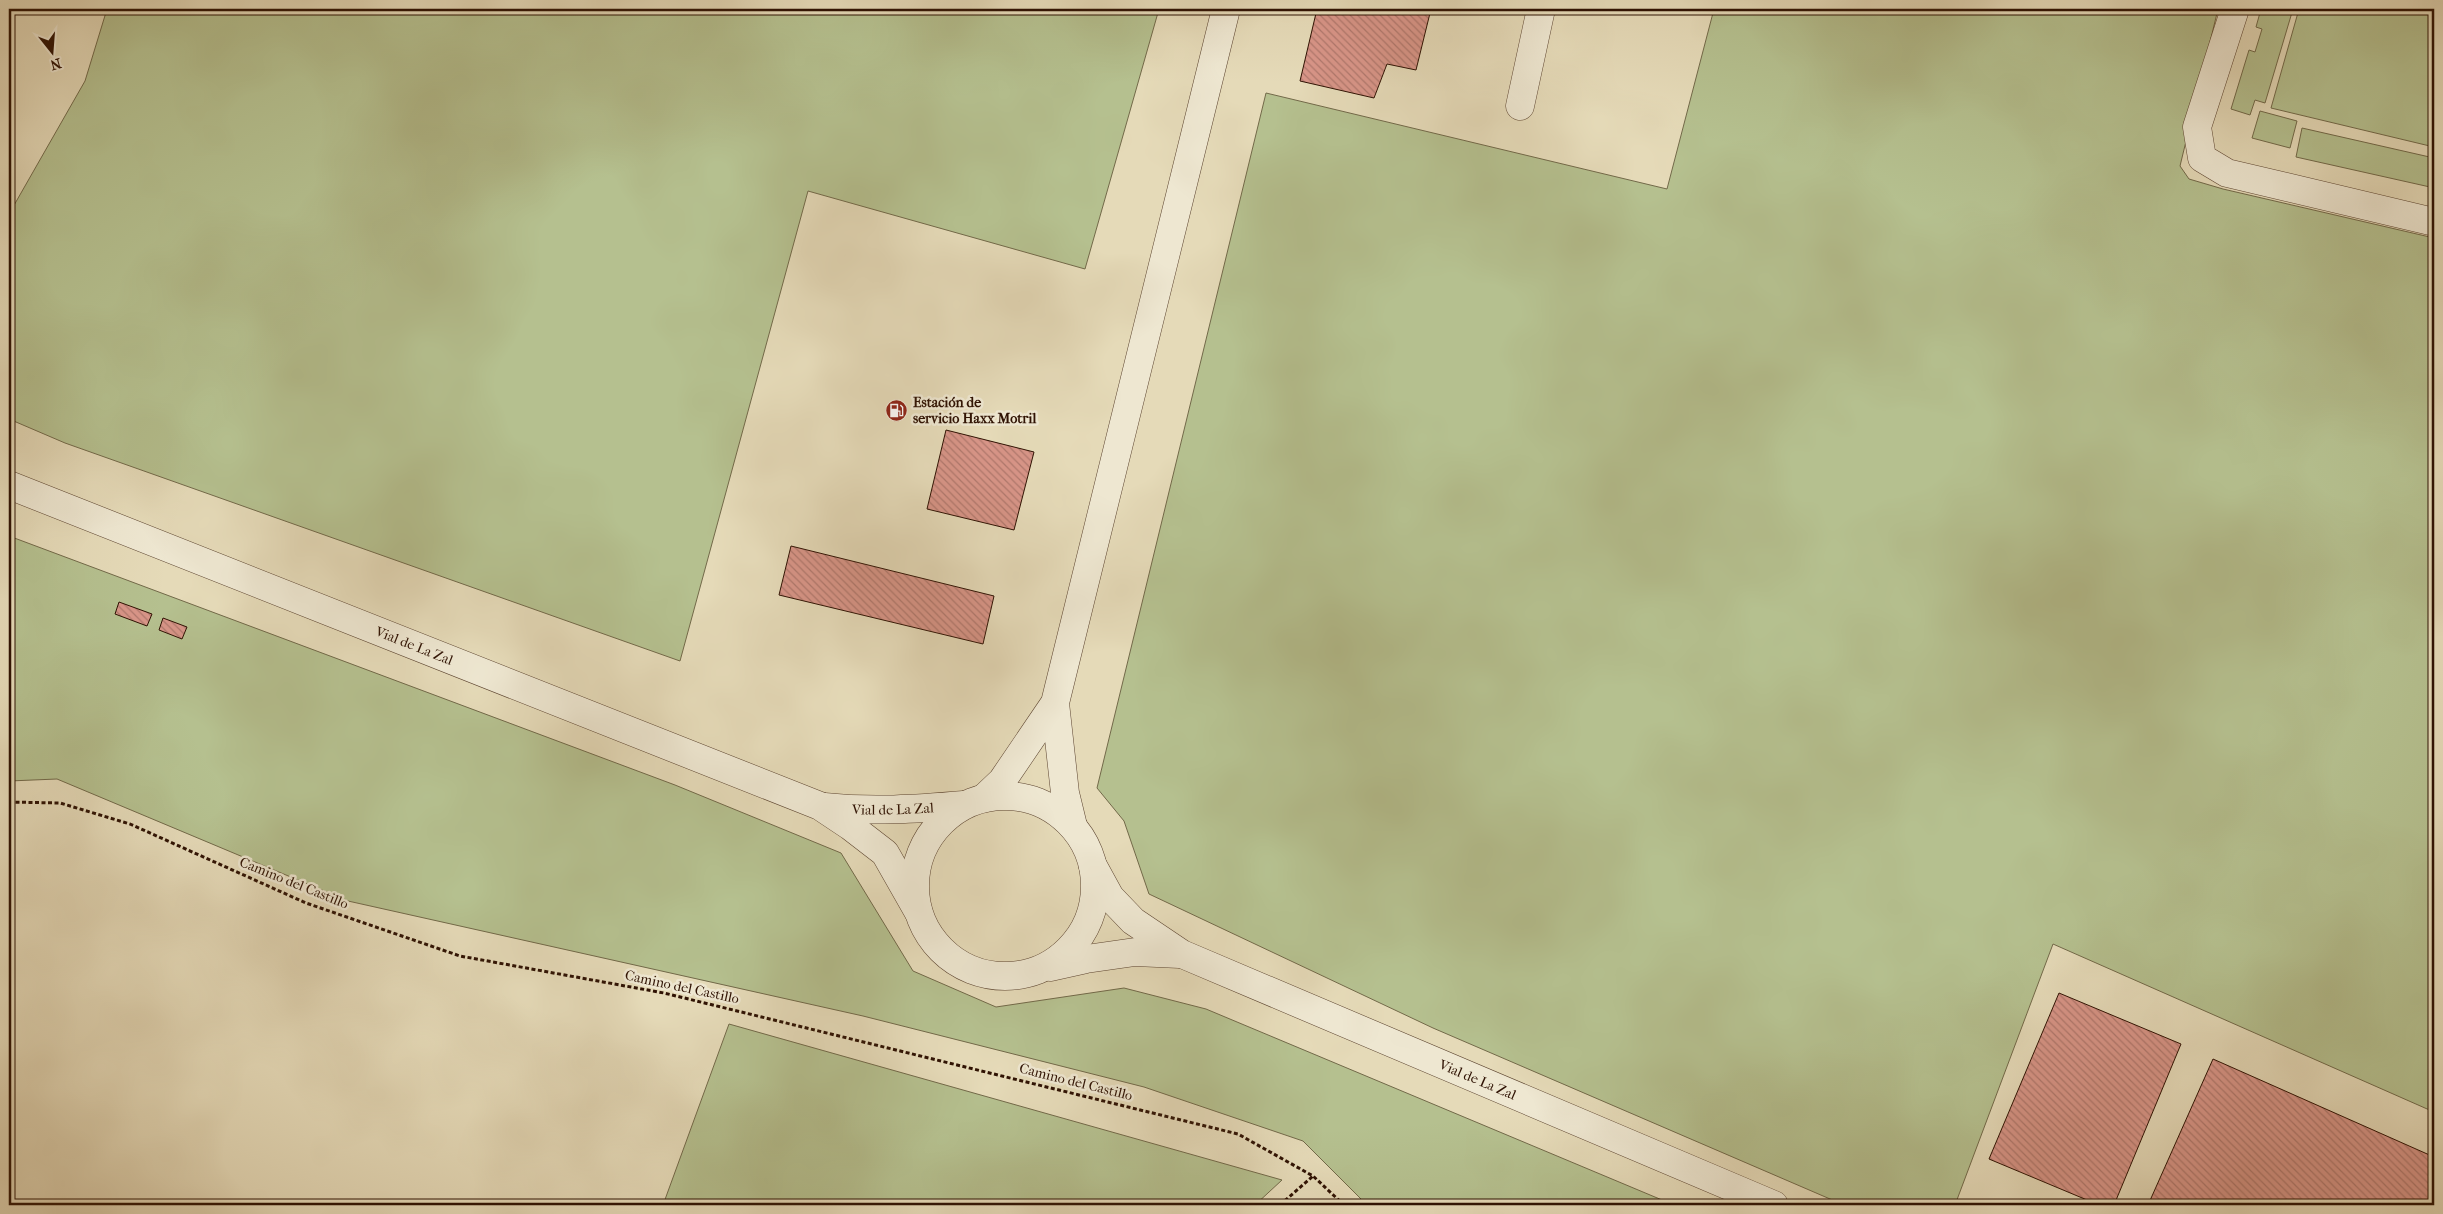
<svg xmlns="http://www.w3.org/2000/svg" width="2443" height="1214" font-family="'IM FELL French Canon',serif">
<defs>
<pattern id="building-back-hatch" width="6" height="6" patternUnits="userSpaceOnUse" patternTransform="scale(1.25)"><rect width="6" height="6" fill="#d89588"/><path d="M-1 5l2 2M0 0l6 6M5-1l2 2" fill="none" stroke="#b0786d"/></pattern>
</defs>
<rect width="100%" height="100%" fill="#e5dab8"/>
<filter id="stains"><feTurbulence type="fractalNoise" baseFrequency=".004" numOctaves="4"/><feColorMatrix values="0 0 0 0 .2 0 0 0 0 .09 0 0 0 0 .02 0 0 0 .5 -.17"/></filter>
<radialGradient id="worn" r=".72"><stop offset=".6" stop-color="#630" stop-opacity="0"/><stop offset="1" stop-color="#630" stop-opacity=".3"/></radialGradient>
<!-- green -->
<path fill="#b5c08f" stroke="#726949" d="M107,9h863l24,5 1,-5h164l-74,260 -277,-78 -128,470 -615,-218 -56,-24v-205l76,-133z
M1714,9h504l-38,157 9,13 34,10 211,49v874l-381,-168 -98,261h-111l-411,-177 -284,-134 -25,-73 -27,-33 169,-695 401,96z
M2261,9h32l-28,94 -10,-3 -5,15 -19,-6 18,-59 6,2 7,-23 -6,-2z
M2299,9h135v138l-163,-39z
M2260,111l37,10 -7,27 -38,-10z
M2302,128l132,30 -4,29 -134,-30z
M9,536l666,249 166,68 72,118 83,36 128,-19 82,21 468,196h-307l-64,-64 -159,-54 -281,-71 -515,-115 -291,-122 -48,2z
M729,1024l553,156 -27,25h-592z"/>
<!-- building -->
<path fill="url(#building-back-hatch)" stroke="#2f1203" d="M1317,9h114l-15,61 -29,-6 -13,34 -74,-17z
M946,430l88,22 -20,78 -87,-21z
M791,546l203,50 -11,48 -204,-49z
M119,602l33,12 -5,12 -32,-12z
M163,618l24,9 -5,12 -23,-9z
M2059,993l122,51 -67,161h-15l-110,-46z
M2213,1059l221,98v48h-286z"/>
<g fill="none" stroke-linecap="round" stroke-linejoin="round">
<defs>
<path id="minor" d="M2235,9l-38,118 5,31 25,15 207,49
M1520,106l21,-97
M1055,703l10,90 8,33
M984,798l18,-17 53,-78 171,-694"/>
<g id="tertiary">
<path id="s1" d="M9,485l811,321 30,20 35,27 33,58"/>
<circle cx="1005" cy="886" r="90"/>
<path id="s2" d="M824,807c47,5 93,2 140,-2"/>
<path id="s3" d="M1093,866l17,31 23,24 49,33 592,251"/>
<path d="M1050,967l36,-8 49,-7 45,2"/>
</g>
</defs>
<!-- minor casing -->
<use href="#minor" stroke="#5c4430" stroke-width="29"/>
<!-- tertiary casing -->
<use href="#tertiary" stroke="#5c4430" stroke-width="29"/>
<!-- path -->
<path stroke="#2f1203" stroke-width="3" stroke-dasharray="4 2.5" stroke-linecap="butt" d="M9,802l51,1 70,21 176,79 154,53 204,37 574,141 75,42 31,29
M1280,1205l33,-29"/>
<!-- minor -->
<use href="#minor" stroke="#eee7d1" stroke-width="28"/>
<!-- tertiary -->
<use href="#tertiary" stroke="#eee7d1" stroke-width="28"/>
</g>
<!-- icons -->
<defs>
<symbol id="fuel-disc" viewBox="-11 -11 22 22"><circle r="9.5" fill="#8f2418" stroke="#eee7d1"/><path d="M-5.5-6h7V0h2V4h1.3V-2.5L3-4.5l.8-.8L6-3V5H2.5V1h-1V6h-7ZM-4.2-4.7v3.2H.2V-4.7Z" fill="#fff"/></symbol>
</defs>
<g fill-rule="evenodd">
<use href="#fuel-disc" x="884" y="398" width="25" height="25"/>
</g>
<g text-anchor="middle" dominant-baseline="central" stroke-width="5" stroke-linejoin="round" paint-order="stroke">
<!-- poi labels -->
<g font-size="14" font-weight="bold" fill="#2f1203" stroke="#eee7d1" text-anchor="start">
<text x="913" y="402">Estación de<tspan x="913" dy="16">servicio Haxx Motril</tspan></text>
</g>
<!-- street labels -->
<g font-size="14" fill="#2f1203" stroke="#eee7d1">
<text stroke="none"><textPath href="#s1" startOffset="436">Vial de La Zal</textPath></text>
<text stroke="none"><textPath href="#s2" startOffset="69">Vial de La Zal</textPath></text>
<text transform="translate(294 883) rotate(22)">Camino del Castillo</text>
<text transform="translate(682 987) rotate(12)">Camino del Castillo</text>
<text stroke="none"><textPath href="#s3" startOffset="449">Vial de La Zal</textPath></text>
<text transform="translate(1076 1082) rotate(14)">Camino del Castillo</text>
</g>
</g>
<!-- margin -->
<rect width="2443" height="1214" fill="none" stroke="#e5dab8" stroke-width="30"/>
<rect x="10" y="10" width="2423" height="1194" fill="none" stroke="#2f1203" stroke-width="2.5"/>
<rect x="15" y="15" width="2413" height="1184" fill="none" stroke="#2f1203"/>
<!-- north arrow -->
<g transform="translate(52 52) rotate(163)" stroke="#eee7d1" stroke-width="4" paint-order="stroke">
<path d="M0-4L9 19L0 12L-9 19Z" fill="#2f1203"/>
<text y="-8" font-size="14" font-weight="bold" text-anchor="middle" fill="#2f1203">N</text>
</g>
<rect width="100%" height="100%" filter="url(#stains)"/>
<rect width="100%" height="100%" fill="url(#worn)"/>
</svg>
